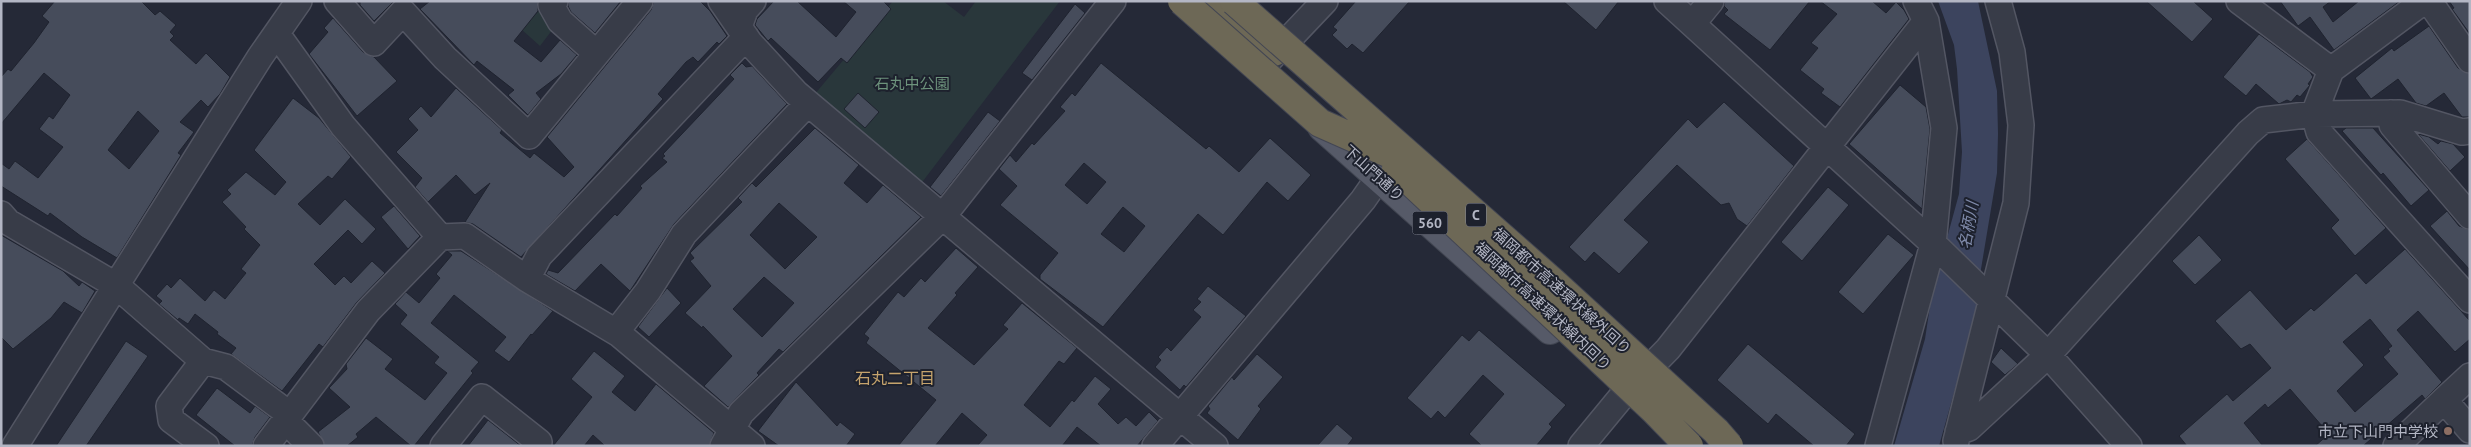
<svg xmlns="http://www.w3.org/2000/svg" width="2471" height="447" font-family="'PT Sans','Noto Sans JP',sans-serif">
<rect width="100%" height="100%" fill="#252937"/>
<!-- green -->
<path fill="#29373b" d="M893,1h50l21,16 12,-16h84l-140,184 -106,-90z
M540,10l16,15 -16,21 -19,-17z"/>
<!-- water -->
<path fill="#3c445e" d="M1938,1h40l1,5 18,85 1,43 -1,39 -21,126 3,5 -40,142h-45l31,-107 7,-46 27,-99 3,-42 -5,-83 -3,-24z"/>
<!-- building -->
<path fill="#464c5b" stroke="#1f232f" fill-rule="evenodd" d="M55,1h86l14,14 5,-4 16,14 -6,7 4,4 -4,4 26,24 10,-11 24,24 -10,17 -12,13 -7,-7 -21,22 14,10 -16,21 3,2 -64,103 -35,-21 -32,-24 -2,3 -47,-30v-23l8,6 6,-8 23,17 25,-31 -24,-18 10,-13 4,3 17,-24 -26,-22 -43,51v-47l7,-8 3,2 23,-28 15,-21 -7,-6zM138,111l21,20 -30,38 -21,-19z
M360,1h34l-20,20 -14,-16z
M430,1h108v10l-24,30 27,21 19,-22 17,15 -16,19 -25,19 5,6 -13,16 -20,-20 6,-5 -37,-29 -3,4 -54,-56z
M569,1h52l-26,32 -24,-21 -3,-6z
M654,1h46l10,10 17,25 -8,8 -2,-2 -19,20 -5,-5 -7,5 -28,32 5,5 -142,158 -48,-33 -8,-2 25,-39 -15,12 -19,-20 -28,27 -13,-15 7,-9 -26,-26 22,-22 -10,-11 13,-13 10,11 25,-29 46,42 -2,3 30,25 4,-5 30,24 10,-10 -27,-30 104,-127z
M774,1h23l39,36 20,-25 -13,-11h40l8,8 -44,54 -6,-5 -23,24 -47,-44 -3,3 -13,-16 2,-6z
M1356,1h54l-47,52 -11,-9 -5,5 -15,-14 5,-5 -4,-3z
M1563,1h56l-23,29z
M1725,1h85l-40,49 -46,-36 4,-4 -4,-4z
M1820,1h52l14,12 10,-11 8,8 5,9 -69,88 -19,-14 3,-4 -24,-19 18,-22 -7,-5 26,-29z
M2146,1h47l20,18 -21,23z
M2280,1h51l-8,6 10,15 26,-21h41l-66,49 -24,-33 -12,9z
M2449,1h21v33l-18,-25 2,-1z
M1075,4l10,9 -53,67 -10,-7z
M333,18l30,34 11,5 23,24 -40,35 -48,-62 19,-22 -4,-4z
M2429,26l29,42 12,6v43h-8l-18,-24 -18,13 -10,-3 -18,-24 -27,20 -16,-21 37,-30 2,3z
M2259,34l51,38 3,5 -5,7 2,1 -10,12 -3,-2 -6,7 -4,-2 -8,4 -23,-20 -10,12 -23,-19z
M742,63l4,4 6,-1 35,38 -113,120 -44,67 -29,-27 -26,27 -29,-17 2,-4 10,3 57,-59 2,2 25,-28 -2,-2 27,-24 -5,-4 3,-2 -2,-2 71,-75 -4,-4z
M1101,63l105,86 3,-3 30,26 31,-34 41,37 -23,26 -21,-19 -44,53 -25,-21 -95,113 -63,-48v-4l18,-22 -58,-48 17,-19 -18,-17 11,-14 6,7 16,-19 2,2 31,-34 -5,-4 12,-14 3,3zM1084,163l22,19 -19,22 -22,-19zM1123,207l22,19 -21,26 -23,-18z
M1900,85l26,22 4,22 -8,80 -73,-65z
M858,93l21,19 -14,16 -21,-19z
M293,98l26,20 32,39 -19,22 -4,-3 -30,28 22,21 25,-26 31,30 -14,15 -14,-14 -34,34 21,21 9,-9 7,7 21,-22 13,12 -28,29 -34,45 -4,-3 -37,47 -51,-37 5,-6 -19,-14 1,-2 -23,-18 -7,10 -9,-6 -1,2 -19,-16 3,-3 -6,-5 11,-12 4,4 9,-10 25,23 9,-11 11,9 21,-26 -5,-4 19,-24 -16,-16 2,-2 -24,-25 9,-8 -4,-4 19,-18 29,23 11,-13 -32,-32z
M1724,102l70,64 -47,60 -10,-7 -8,-16 -8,2 -44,-40 -53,55 25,22 -30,32 -25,-22 -9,10 -16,-15 119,-128 9,9z
M988,112l12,9 -59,75 -11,-9z
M815,128l44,37 -15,18 23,20 16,-18 38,32 -138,135 -4,-3 -22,24 2,2 -31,32 -24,-21 28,-30 -29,-30 -1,2 -17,-15 26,-27 -21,-25 4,-3 -4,-5 52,-51 -4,-4 14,-15 4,4zM779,203l38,34 -32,32 -35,-34zM764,277l30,26 -32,34 -29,-28z
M2346,128h27l56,62 -18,16 -28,-33 -2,2 -39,-44z
M2418,134l11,3 9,7 3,-3 12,3 12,13 -15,14z
M2307,139l79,89 -31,28 -24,-28 8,-8 -54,-61z
M1828,187l21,18 -47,56 -21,-19z
M394,206l26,30 -12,13 -27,-32z
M2447,211l12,15 11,4v40l-40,-44z
M1888,234l26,21 -51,59 -25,-22z
M1,235l62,36 16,15 3,-4 13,9 -13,22 -18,-11 -13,16 -38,31 -12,-12z
M2199,235l23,25 -27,25 -23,-24z
M956,248l22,19 -23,26 2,2 -29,33 46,37 34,-36 -5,-4 19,-22 55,45 -13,16 -5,-3 -35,44 26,22 22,-27 2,2 21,-26 16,13 -13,15 20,20 8,-7 10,9 13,-14 9,9 -21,25h-36l-24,-19 -15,19h-85l10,-11 -25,-22 -27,33h-37l38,-46 -70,-57 3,-5 -5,-4 34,-42 6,5 17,-19 4,4z
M2405,249l65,72v18l-15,13 -37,-41 -21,19 45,52 -17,17 -3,-4 -59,51h-48l14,-12 -39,-45 -22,19 -3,-4 -21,19 19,23h-76l-8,-10 48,-42 6,7 38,-33 -21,-24 -9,5 -26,-28 35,-31 36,40 25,-22 3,3 7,-6 35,-32 10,11zM2370,319l22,27 -4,3 2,2 -7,6 15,17 -43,38 -18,-21 27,-26 -21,-23z
M447,251h14l92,60 -21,24 -1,-1 -22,28 -15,-11 12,-14 -52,-42 -23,28 48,39 -8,9 2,2 -59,73h-3l-35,-29 -20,17 2,3 -11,9h-22l-7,-14 32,-25 -21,-19 18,-19 -1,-5 20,-26 27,21 -8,10 40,31 22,-27 -13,-10 5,-6 -39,-33 7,-9 -12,-11 11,-12 13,11 21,-25 -4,-4 16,-19z
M1208,286l38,30 -60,71 -2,-2 -4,5 -25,-23 6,-7 -3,-3 9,-10 4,4 30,-34 -8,-7 8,-8 -4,-3z
M667,288l14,15 -32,34 -11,-10z
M1479,330l87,75 -17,19 3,3 -16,19h-54l-13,-12 35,-40 -21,-19 -38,43 -7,-7 -7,8 -24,-21 55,-63 7,6z
M126,341l22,15 -62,90h-30z
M1748,344l107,90 -9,12h-32l-38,-32 -8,10 -51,-44z
M2001,348l17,16 -13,11 -14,-13z
M594,351l31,25 -13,16 23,19 21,-27 58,49 -5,13h-104l-12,-11 -9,11h-31l39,-49 -21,-18z
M1257,354l26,23 -25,29 3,3 -23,31 -31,-27 3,-4 -2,-3 24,-29 2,3z
M796,382l41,44 3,-4 15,12 -9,12h-67l-21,-15z
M217,388l33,25 5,-7 15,11 -15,20 -3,9h-17l-39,-31z
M488,420l33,26h-53z
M1337,424l16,14 -6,8h-30z"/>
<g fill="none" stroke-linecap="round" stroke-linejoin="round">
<defs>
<path id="minor" d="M337,1l37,42 29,-31 42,46 84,78 111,-135
M555,1l-4,4 9,16 36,32
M721,1l29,42 46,50 419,353
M1667,1l272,248 109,106 81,91
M2239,1l92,69
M2424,1l-93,69 -17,44 5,18 151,168
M2429,1l41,59
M1693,23l18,-22
M739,27l6,-17 8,-9
M277,34l66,92 97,111 25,-1 62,43 92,55 133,112
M1270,59l55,-58
M2391,113l1,12 78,91
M1,214l7,8 109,64 86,75 -34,45 2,14 35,26
M527,279l12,-23 207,-219
M616,332l32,-41 36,-57 124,-131
M203,361l23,6 59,44 5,14 21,21
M2444,400l26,-24
M1958,432l11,-4 79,-73 200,-222 15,-13 51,-6 86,-1 62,19 8,-1
M1956,441l60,-238 5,-78 -9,-73 -14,-51
M15,446l245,-389 39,-56
M266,446l102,-135 72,-74
M443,446l39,-49 57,45 -3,4
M723,446l18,-33 202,-197 170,-215
M1155,446l208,-246 16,-23
M1581,446l42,-51 45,-46 258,-328
M1878,446l55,-202 11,-116 -18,-107 -10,-20
M2396,446l48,-46 26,30"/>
<path id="major" d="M1322,127l228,203"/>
<path id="highway" d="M1210,1l64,51"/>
</defs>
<!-- minor casing -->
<use href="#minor" stroke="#535663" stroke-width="28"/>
<!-- major casing -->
<use href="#major" stroke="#414551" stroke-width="30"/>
<!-- highway casing -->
<use href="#highway" stroke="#434653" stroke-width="30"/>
<!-- minor -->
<use href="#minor" stroke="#383c48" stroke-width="25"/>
<!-- major -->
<use href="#major" stroke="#565a68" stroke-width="28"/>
<!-- highway -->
<use href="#highway" stroke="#6d6856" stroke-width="28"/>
<defs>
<path id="highway-bridge" d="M1182,1l138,122 79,35
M1234,1l319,281 163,149 13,15
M1396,168l258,242 35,36"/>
</defs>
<!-- highway-bridge casing -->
<use href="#highway-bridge" stroke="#434653" stroke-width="30" stroke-linecap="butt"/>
<!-- highway-bridge -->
<use href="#highway-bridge" stroke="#6d6856" stroke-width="28"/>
</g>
<!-- markers -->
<circle fill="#8d6e63" stroke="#1d212d" stroke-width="2" cx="2448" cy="431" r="5"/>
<g text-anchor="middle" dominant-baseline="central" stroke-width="4" stroke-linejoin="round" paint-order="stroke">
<!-- shield labels -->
<g fill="#1d212d" stroke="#868997" stroke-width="1">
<rect x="1466" y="203.5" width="20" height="23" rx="4"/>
<rect x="1412.5" y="211.5" width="35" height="23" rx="4"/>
</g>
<g font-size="14" font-weight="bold" fill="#b3b6c4">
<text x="1476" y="215">C</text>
<text x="1430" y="223">560</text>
</g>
<!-- park labels -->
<g font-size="15" fill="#6d927c" stroke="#1d212d">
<text x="912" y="83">石丸中公園</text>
</g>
<!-- street labels -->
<g font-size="15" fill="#b3b6c4" stroke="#1d212d">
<text transform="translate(1374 173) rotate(42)">下山門通り</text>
<text transform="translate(1562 291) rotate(42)">福岡都市高速環状線外回り</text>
<text transform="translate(1543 306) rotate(43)">福岡都市高速環状線内回り</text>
</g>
<!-- poi labels -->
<g font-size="15" fill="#b3b6c4" stroke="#1d212d" text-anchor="end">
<text x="2438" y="431">市立下山門中学校</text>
</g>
<!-- water labels -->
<g font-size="16" font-style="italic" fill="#7e89a8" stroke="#1d212d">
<text transform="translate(1968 225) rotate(-80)">名柄川</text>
</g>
<!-- neighbourhood labels -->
<g font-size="16" fill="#c5a36c" stroke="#1d212d">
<text x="895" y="378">石丸二丁目</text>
</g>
</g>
<!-- border -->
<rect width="2471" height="447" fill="none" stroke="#b3b6c4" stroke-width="5"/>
</svg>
